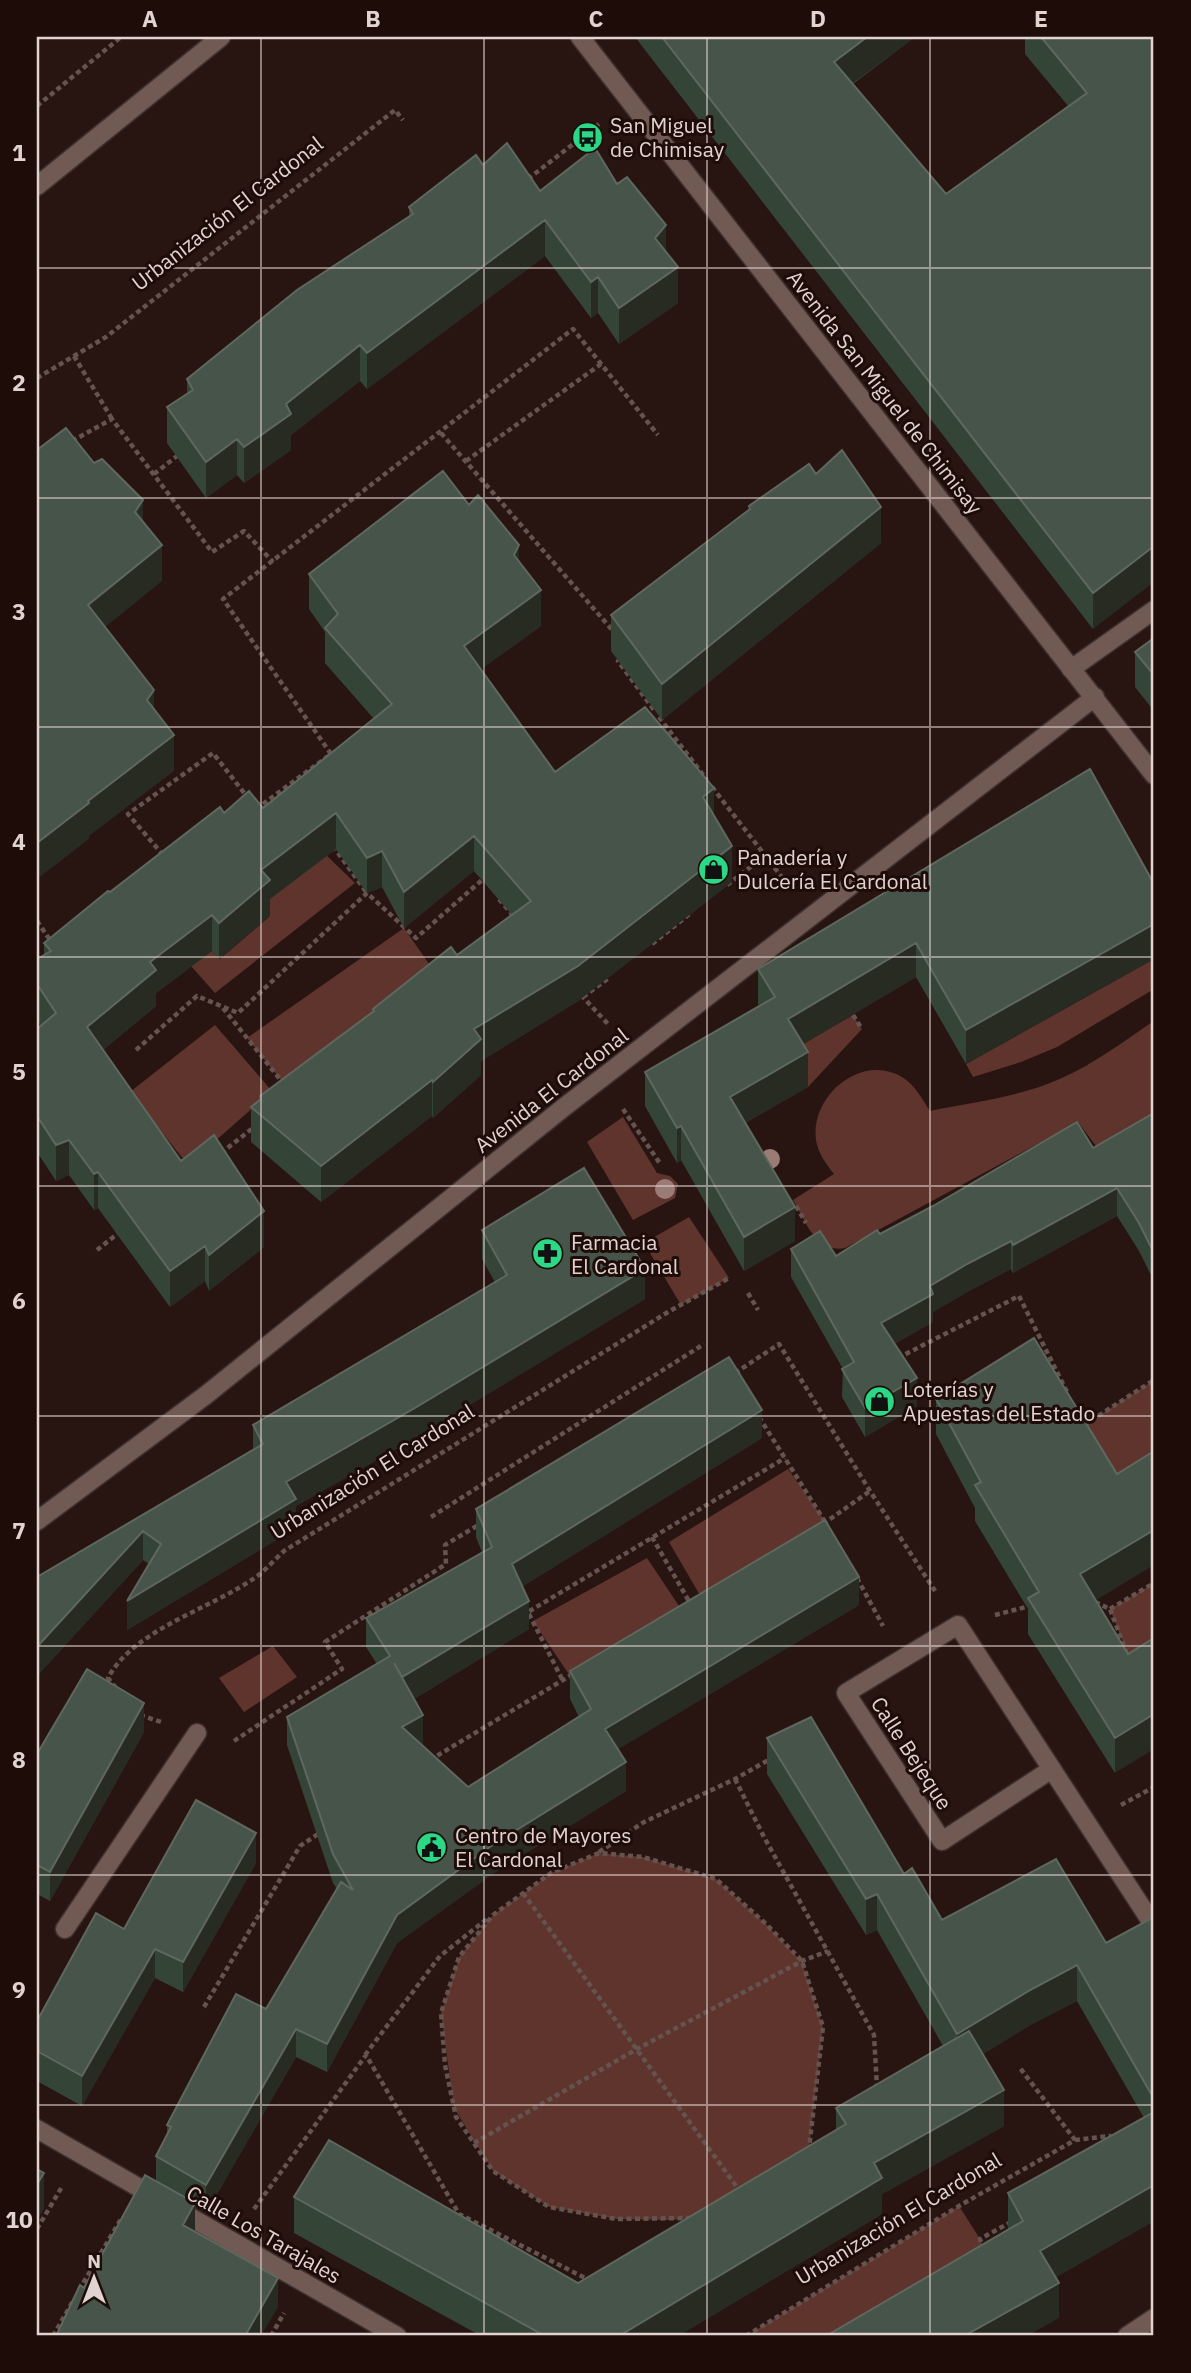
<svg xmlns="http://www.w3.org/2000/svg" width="1191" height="2373" font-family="'IBM Plex Sans',sans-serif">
<rect width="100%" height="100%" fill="#281511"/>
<!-- green -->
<path fill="#5f342c" d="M323,852l32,31 -140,110 -24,-27 21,-15 8,8 50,-43 -9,-10z
M404,928l39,56 -149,112 -47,-58z
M1154,959v30l-97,58 -36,15 -48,15 -7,-13z
M853,1015l9,14 -54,58 -20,-34z
M1154,1021v96l-55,33 -21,-28 -233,126c-29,6 -40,-28 -52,-48l41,-26c-8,-10 -16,-21 -18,-34 -6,-44 45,-87 86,-63 13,8 20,22 28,34 44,-9 90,-14 132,-33 32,-14 62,-37 92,-57z
M215,1025l57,66 -84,74 -58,-73z
M623,1117l34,56 13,3 8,8 -3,14 -42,22 -46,-78z
M689,1217l40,61 -48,27 -37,-62z
M1154,1380v94l-33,21 -37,-70z
M788,1469l38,53 -125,75 -32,-55z
M647,1558l34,51 -111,67 -37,-55z
M1154,1583v73l-21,12 -23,-59z
M273,1646l24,31 -53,35 -25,-34z
M599,1853l44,4 73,22 50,45 36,38 21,65 -14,122 -118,69 -21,2 -54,-1 -67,-12 -56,-36 -39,-63 -13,-95 18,-56 34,-42 58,-42z
M959,2206l21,33 10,29 -118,68h-126z"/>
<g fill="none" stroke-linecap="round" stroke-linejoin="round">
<defs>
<path id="pedestrian" d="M65,1929l132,-196"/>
<path id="minor" d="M1071,669l83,-59
M37,1521l169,-126 357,-287 532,-411
M1052,1769l-110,72 -96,-148 112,-68 196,301
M37,2129l360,207
M1127,2336l27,-18"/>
<path id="tertiary" d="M580,37l574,738
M37,186l184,-149"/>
</defs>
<!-- pedestrian casing -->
<use href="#pedestrian" stroke="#3e302f" stroke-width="21"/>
<!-- minor casing -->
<use href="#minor" stroke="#3e302f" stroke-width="21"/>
<!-- tertiary casing -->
<use href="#tertiary" stroke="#3e302f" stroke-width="21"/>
<!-- path -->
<path stroke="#655350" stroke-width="4.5" stroke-dasharray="5 3.5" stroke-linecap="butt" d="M37,106l84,-69
M528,179l71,-55
M74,356l38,63
M37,378l69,-41 289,-227 8,10
M441,433l173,199
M72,441l40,-22 100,133 32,-21 29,31
M466,461l135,-97
M154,474l27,-21
M621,658l-3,3 36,49
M659,717l48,63
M331,754l-108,-155 350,-270 85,106
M712,787l76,98
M256,809l75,-55
M333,846l34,47
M163,855l-35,-41 85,-61 35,45
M727,885l38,-29
M499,899l17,20
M37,921l15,22
M652,944l40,-32
M581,995l27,29
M583,997l27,-20
M223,1008l60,75
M853,1015l9,14
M136,1050l61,-54 41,17 129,-120 49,45 66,-58 2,2
M623,1109l38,56
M221,1153l32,-25
M796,1206l10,17
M97,1250l24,-19
M748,1293l10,17
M898,1358l121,-62 48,96
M735,1373l44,-29 91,147 67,103
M759,1417l68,108
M1084,1425l70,-45
M431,1517l273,-173
M823,1524l47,-33
M652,1537l38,66
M857,1578l26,48
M1095,1602l15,7 17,45
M1110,1609l44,-26
M995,1615l35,-9
M562,1679l-34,-67 257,-154
M116,1688l-8,-10c26,-49 103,-69 148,-101 10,-7 19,-18 28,-26l384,-239 61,-34
M140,1715l21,7
M234,1741l108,-72 -17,-27 121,-78 -1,-19 35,-21
M430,1760l143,-86
M735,1779l29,58 110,198 3,53
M1121,1805l33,-18
M599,1852l45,-30 91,-43 37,-21
M523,1893l216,297
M204,2007l96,-161 21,-14
M365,2055l75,-99 47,-37
M1075,2140l35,-4 2,3
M474,2143l163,-94 165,-88 26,-10
M254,2209l112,-154 93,159 128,65
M691,2218l-75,1 -67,-12 -56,-36 -37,-54 -11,-52 -4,-52 18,-56 34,-42 58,-42 48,-20 44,4 73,22 50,45 36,37 21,66 -14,122
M37,2229l26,-44
M984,2250l-4,-11 31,-17
M79,2290l42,-71
M53,2336l20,-35
M271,2336l13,-23
M746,2336l213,-130 116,-66 -55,-72"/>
<!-- pedestrian -->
<use href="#pedestrian" stroke="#715954" stroke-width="18"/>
<!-- minor -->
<use href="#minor" stroke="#715954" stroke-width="18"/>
<!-- tertiary -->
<use href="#tertiary" stroke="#715954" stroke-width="18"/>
</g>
<!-- trees -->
<g fill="#9b7b75">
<circle cx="770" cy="1159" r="10"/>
<circle cx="665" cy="1189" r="10"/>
</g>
<!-- wall -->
<path fill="#344538" d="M635,37h280l-62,47 93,110 123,-87 -44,-53v-17h129l-61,592z
M483,165l57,26 77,-7 49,67 12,52 -59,41 -21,-31 -7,5 -46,-62 -178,133 -7,-8 -69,54v15l-47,33 -7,-8 -31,23 -39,-55v-36l20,-13v-15l222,-162v-10z
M816,474l65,69 -219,177 -51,-69v-36l138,-105v-4z
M469,505l50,56 22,65 -60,43 74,103 159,43 18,67 -154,119 -97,60v14l-48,43 -1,-2 -111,86 -70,-60v-35l9,-7v-4l113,-84v-3l84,-54 55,-40 -38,-44 -70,57 -22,-41 -15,6 -31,-44 -66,50v16l-51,44 -7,-8 -56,42v13l-53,44 78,111 83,86 -55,44 -4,-10 -35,26 -72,-99 -4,2 -25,-35 -13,6 -19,-29v-123l4,-3 -4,-7v-60l7,-4v-12l66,-51 114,-79 39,-5 111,-89 -49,-56v-31l-16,-23v-35z
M1154,638v73l-19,-24v-35z
M1154,884l-188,180 -50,-87 -113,67 5,43 -63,36 50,118 -51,30 -63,-111 -4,3 -32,-57v-34l114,-67 -1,-1v-35z
M1154,1113v168l-15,-30 -22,-35 -104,57 -2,-4 -44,23 -34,20v10l-39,22 23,62 -52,31 -23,-40 1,-28 -52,-92v-28l45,7 44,-22 213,-86z
M482,1230l163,69 -230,139 -119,68v22l-169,102 22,-66 -6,-4 -106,116v-99l216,-128v-24l242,-143 -13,-23z
M936,1399l160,202 32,53 -13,119 -87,-139v-25l-53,-88v-13l-39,-74z
M762,1438l-239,148 6,43 -115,70 9,44 -2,1 47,43 111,-70 -9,-18v-28l289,-66 -241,144 8,42 -132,82 -97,70 -70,129 -31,-15 -90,156 -11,-6v25l83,75 -194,-19 72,-107v-25l11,-22v-9l99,-116 71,-120 -4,-6 -46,-138v-28l90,-53 -11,-17v-29l116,-66 -6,-15v-28z
M144,1732l-94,169 -13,-7v-140z
M767,1738l137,136 38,46 164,23 48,-26v304l-98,56 3,41 -51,-89v-36l136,-75 -67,-117 -45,23 -49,30 21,72 -122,68v20l-204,122h-197l-187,-103v-36l284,86 258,-153v-22l107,-62 -66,-116 -11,5 -99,-161z
M256,1863l-73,129 -28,-14 -73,128 -45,-25v-60l87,-92z"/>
<!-- shaded-wall -->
<path fill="#272b22" d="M867,37h48l-81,60v-35z
M545,220v36l-178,133v-36z
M666,225v36l-11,-23z
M678,267v36l-59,41v-36z
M598,277v36l-7,5v-36z
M360,345v36l-69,54v15l-47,33v-36l42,-43z
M237,439v36l-31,23v-36z
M143,500v36l-8,-24z
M881,507v36l-219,177v-36z
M162,545v36l-74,60v-36z
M519,545v35l-5,-25z
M1154,546v36l-61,47v-36z
M541,590v36l-77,55v-35z
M154,690v35l-7,-25z
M174,735v36l-85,65v3l-52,40v-36l51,-42z
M714,788v36l-11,-27z
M336,813v36l-66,50v16l-51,44v-36l42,-53z
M474,836v35l-70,57v-36z
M732,846v36l-154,119 -97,60v14l-48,43v-36l41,-53z
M382,851v36l-15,6v-35z
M212,915v36l-56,42v13l-69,57v-36l63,-65z
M1154,924v35l-188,105v-34z
M916,943v34l-128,76v-34z
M808,1052v35l-78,45v-35z
M432,1080v36l-111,86v-36z
M681,1126v34l-4,3v-35z
M69,1140v35l-13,6v-36z
M98,1172v36l-4,2v-36z
M1117,1188v28l-104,57v-28z
M795,1207v34l-51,30v-34z
M264,1211v36l-55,44v-36z
M1011,1241v28l-44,23 -34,20v10l-52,29v-28l49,-37 37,-22z
M205,1246v35l-35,26v-36z
M645,1269v30l-230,139 -119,68v22l-169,102v-29l159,-119z
M917,1378v28l-52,31v-29z
M762,1410v28l-250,155v-29z
M1154,1530v35l-74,45v-36z
M143,1531v29l-106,116v-29z
M859,1577v28l-254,152v-28z
M529,1601v28l-127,77v-29z
M144,1703v29l-94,169v-29z
M1154,1714v35l-39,24v-35z
M423,1715v28l-21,13v-29z
M626,1762v29l-132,82 -97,70 -70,129v-28l70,-129 97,-71z
M256,1833v30l-73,129v-30z
M877,1894v36l-11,5v-36z
M155,1949v29l-73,128v-30z
M1077,1965v36l-45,23 -75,46v-36l75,-45z
M296,2029v28l-90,156v-28z
M1004,2090v36l-122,68v20l-204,122h-59l255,-173z
M44,2173v36l-7,11v-36z
M1154,2185v36l-114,65v-35z
M195,2203v30l-12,-8z
M278,2278v29l-17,29h-16z
M1059,2283v35l-32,18h-63z"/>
<!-- building -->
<path fill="#475449" stroke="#5f685e" stroke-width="2" d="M662,37h205l-33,25 112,132 141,-101 -46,-56h113v509l-61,47z
M507,143l33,48 55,-43 22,36 10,-7 39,48 -11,13 23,29 -59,41 -21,-31 -7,5 -46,-62 -178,133 -7,-8 -74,59 5,10 -47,33 -7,-8 -31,23 -39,-55 26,-17 -6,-11 110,-89 116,-76 -4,-7 67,-52 7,10z
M66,428l28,35 8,-4 41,41 -8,12 27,33 -74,60 66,85 -7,10 27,35 -86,66 1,2 -52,40v-393z
M842,450l39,57 -219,177 -51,-69 139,-106 -1,-3 60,-42 7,10z
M443,471l26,34 9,-10 41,50 -5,10 27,35 -77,56 91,126 90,-65 69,81 -11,9 29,49 -154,120 -104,63 7,10 -48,43 -1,-2 -111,86 -70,-59 10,-8 -1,-3 114,-85 -1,-2 78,-62 6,8 74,-54 -57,-65 -70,56 -22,-41 -15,7 -31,-45 -75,57 9,10 -51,43 -7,-8 -62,47 6,8 -69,57 94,134 33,-26 50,76 -55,44 -4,-9 -35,25 -72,-99 -4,2 -25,-34 -13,5 -19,-29v-87l19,-16 -19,-29v-25l14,-8 -7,-8 64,-52 2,1 110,-85 4,6 25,-22 14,17 129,-104 -67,-76 13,-14 -29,-40z
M1154,638v37l-19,-23z
M1090,769l64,115v40l-188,106 -50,-87 -128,76 20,33 -78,45 65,110 -51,30 -63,-111 -4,2 -32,-56 130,-75 -17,-28z
M1154,1113v140l-15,-30 -22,-35 -104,57 -2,-4 -44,23 -37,22 3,8 -52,29 36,55 -52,30 -23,-39 12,-7 -63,-113 29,-18 16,25 41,-26 3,4 53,-28 144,-84 16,26z
M584,1168l61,101 -230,139 -129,74 10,17 -169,102 34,-57 -18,-13 -106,116v-70l226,-133 -10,-19 254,-150 -25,-45z
M1034,1338l83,136 37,-23v79l-74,44 48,80 26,-16v76l-39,24 -87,-140 11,-6 -64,-107 6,-3 -45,-83z
M729,1357l33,53 -250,154 17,37 -127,76 -8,-14 29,52 -21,12 66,60 123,-78 -21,-38 255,-151 34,57 -254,152 21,33 -132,82 -97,71 -70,129 -31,-15 -90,156 -50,-29 15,-29 -4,-2 69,-131 30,15 75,-127 12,8 -20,-36 -46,-137 103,-61 -24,-38 126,-71 -16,-38z
M87,1669l57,34 -94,169 -13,-7v-111z
M811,1717l93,157 8,-6 30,52 114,-61 50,84 48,-26v182l-77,-134 -45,24 -75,45 -80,-140 -11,5 -99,-161z
M196,1800l60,33 -73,129 -28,-13 -73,127 -45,-25v-30l59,-108 28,16z
M969,2031l35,59 -130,73 8,15 -263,158h-74l-251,-139 35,-57 249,143 268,-159 -10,-16z
M1154,2112v73l-114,66 19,32 -95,53h-138l197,-115 -15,-28z
M37,2169l7,4 -7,11z
M145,2175l50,28 -12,22 95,53 -33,58h-189l24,-51 4,3z"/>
<!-- grid -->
<path fill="none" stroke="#e1d3d0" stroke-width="2" stroke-opacity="0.55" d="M261,37v2299M484,37v2299M707,37v2299M930,37v2299M37,268h1117M37,498h1117M37,727h1117M37,957h1117M37,1186h1117M37,1416h1117M37,1646h1117M37,1875h1117M37,2105h1117"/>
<!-- icons -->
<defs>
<symbol id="bus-disc" viewBox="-11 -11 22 22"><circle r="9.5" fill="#2ad885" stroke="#1e0c09"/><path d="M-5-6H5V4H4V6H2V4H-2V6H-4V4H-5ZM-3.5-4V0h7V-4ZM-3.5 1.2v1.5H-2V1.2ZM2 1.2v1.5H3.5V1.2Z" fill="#111"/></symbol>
<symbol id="shop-disc" viewBox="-11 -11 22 22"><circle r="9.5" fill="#2ad885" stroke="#1e0c09"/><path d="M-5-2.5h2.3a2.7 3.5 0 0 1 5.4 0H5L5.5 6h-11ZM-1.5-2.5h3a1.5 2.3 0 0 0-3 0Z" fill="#111"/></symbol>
<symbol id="pharmacy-disc" viewBox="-11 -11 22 22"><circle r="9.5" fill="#2ad885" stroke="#1e0c09"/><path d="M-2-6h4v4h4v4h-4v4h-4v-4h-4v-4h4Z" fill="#111"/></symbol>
<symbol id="civic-disc" viewBox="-11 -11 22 22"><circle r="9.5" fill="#2ad885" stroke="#1e0c09"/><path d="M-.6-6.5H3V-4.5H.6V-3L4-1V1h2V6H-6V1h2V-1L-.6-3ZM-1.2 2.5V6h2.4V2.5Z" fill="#111"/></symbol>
</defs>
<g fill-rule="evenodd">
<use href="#bus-disc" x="570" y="120" width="35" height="35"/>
<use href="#shop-disc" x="696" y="852" width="35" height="35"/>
<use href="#pharmacy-disc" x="530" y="1236" width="35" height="35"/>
<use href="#shop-disc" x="862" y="1384" width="35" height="35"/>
<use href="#civic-disc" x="414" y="1830" width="35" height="35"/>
</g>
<g text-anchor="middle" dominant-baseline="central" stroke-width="6" stroke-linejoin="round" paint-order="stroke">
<!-- poi labels -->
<g font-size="21" fill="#e1d3d0" stroke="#1e0c09" text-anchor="start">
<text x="610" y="125">San Miguel<tspan x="610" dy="24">de Chimisay</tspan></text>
<text x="737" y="857">Panadería y<tspan x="737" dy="24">Dulcería El Cardonal</tspan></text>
<text x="571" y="1242">Farmacia<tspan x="571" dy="24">El Cardonal</tspan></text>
<text x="903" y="1389">Loterías y<tspan x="903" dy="24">Apuestas del Estado</tspan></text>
<text x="455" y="1835">Centro de Mayores<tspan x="455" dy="24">El Cardonal</tspan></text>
</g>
<!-- street labels -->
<g font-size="21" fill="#e1d3d0" stroke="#1e0c09">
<text transform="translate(227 213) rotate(-38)">Urbanización El Cardonal</text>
<text transform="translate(885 392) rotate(52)">Avenida San Miguel de Chimisay</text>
<text transform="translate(551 1090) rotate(-38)">Avenida El Cardonal</text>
<text transform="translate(372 1471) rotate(-32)">Urbanización El Cardonal</text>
<text transform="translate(912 1753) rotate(57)">Calle Bejeque</text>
<text transform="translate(898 2218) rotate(-31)">Urbanización El Cardonal</text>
<text transform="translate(264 2234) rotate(30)">Calle Los Tarajales</text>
</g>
</g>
<!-- border -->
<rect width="1191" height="2373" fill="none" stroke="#1e0c09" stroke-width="77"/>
<!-- north arrow -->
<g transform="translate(94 2278)" stroke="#1e0c09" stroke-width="5" paint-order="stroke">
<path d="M0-5L12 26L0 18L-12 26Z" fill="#e1d3d0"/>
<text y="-10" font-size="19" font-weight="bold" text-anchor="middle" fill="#e1d3d0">N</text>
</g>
<rect x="38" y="38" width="1114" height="2296" fill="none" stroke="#e1d3d0" stroke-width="2.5"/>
<g font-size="23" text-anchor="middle" font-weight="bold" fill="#e1d3d0">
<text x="150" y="27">A</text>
<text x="373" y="27">B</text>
<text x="596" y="27">C</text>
<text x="818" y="27">D</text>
<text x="1041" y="27">E</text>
<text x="19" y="161">1</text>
<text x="19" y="391">2</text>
<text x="19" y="620">3</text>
<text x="19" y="850">4</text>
<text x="19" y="1080">5</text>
<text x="19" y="1309">6</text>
<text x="19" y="1539">7</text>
<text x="19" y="1768">8</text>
<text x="19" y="1998">9</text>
<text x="19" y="2228">10</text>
</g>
</svg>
